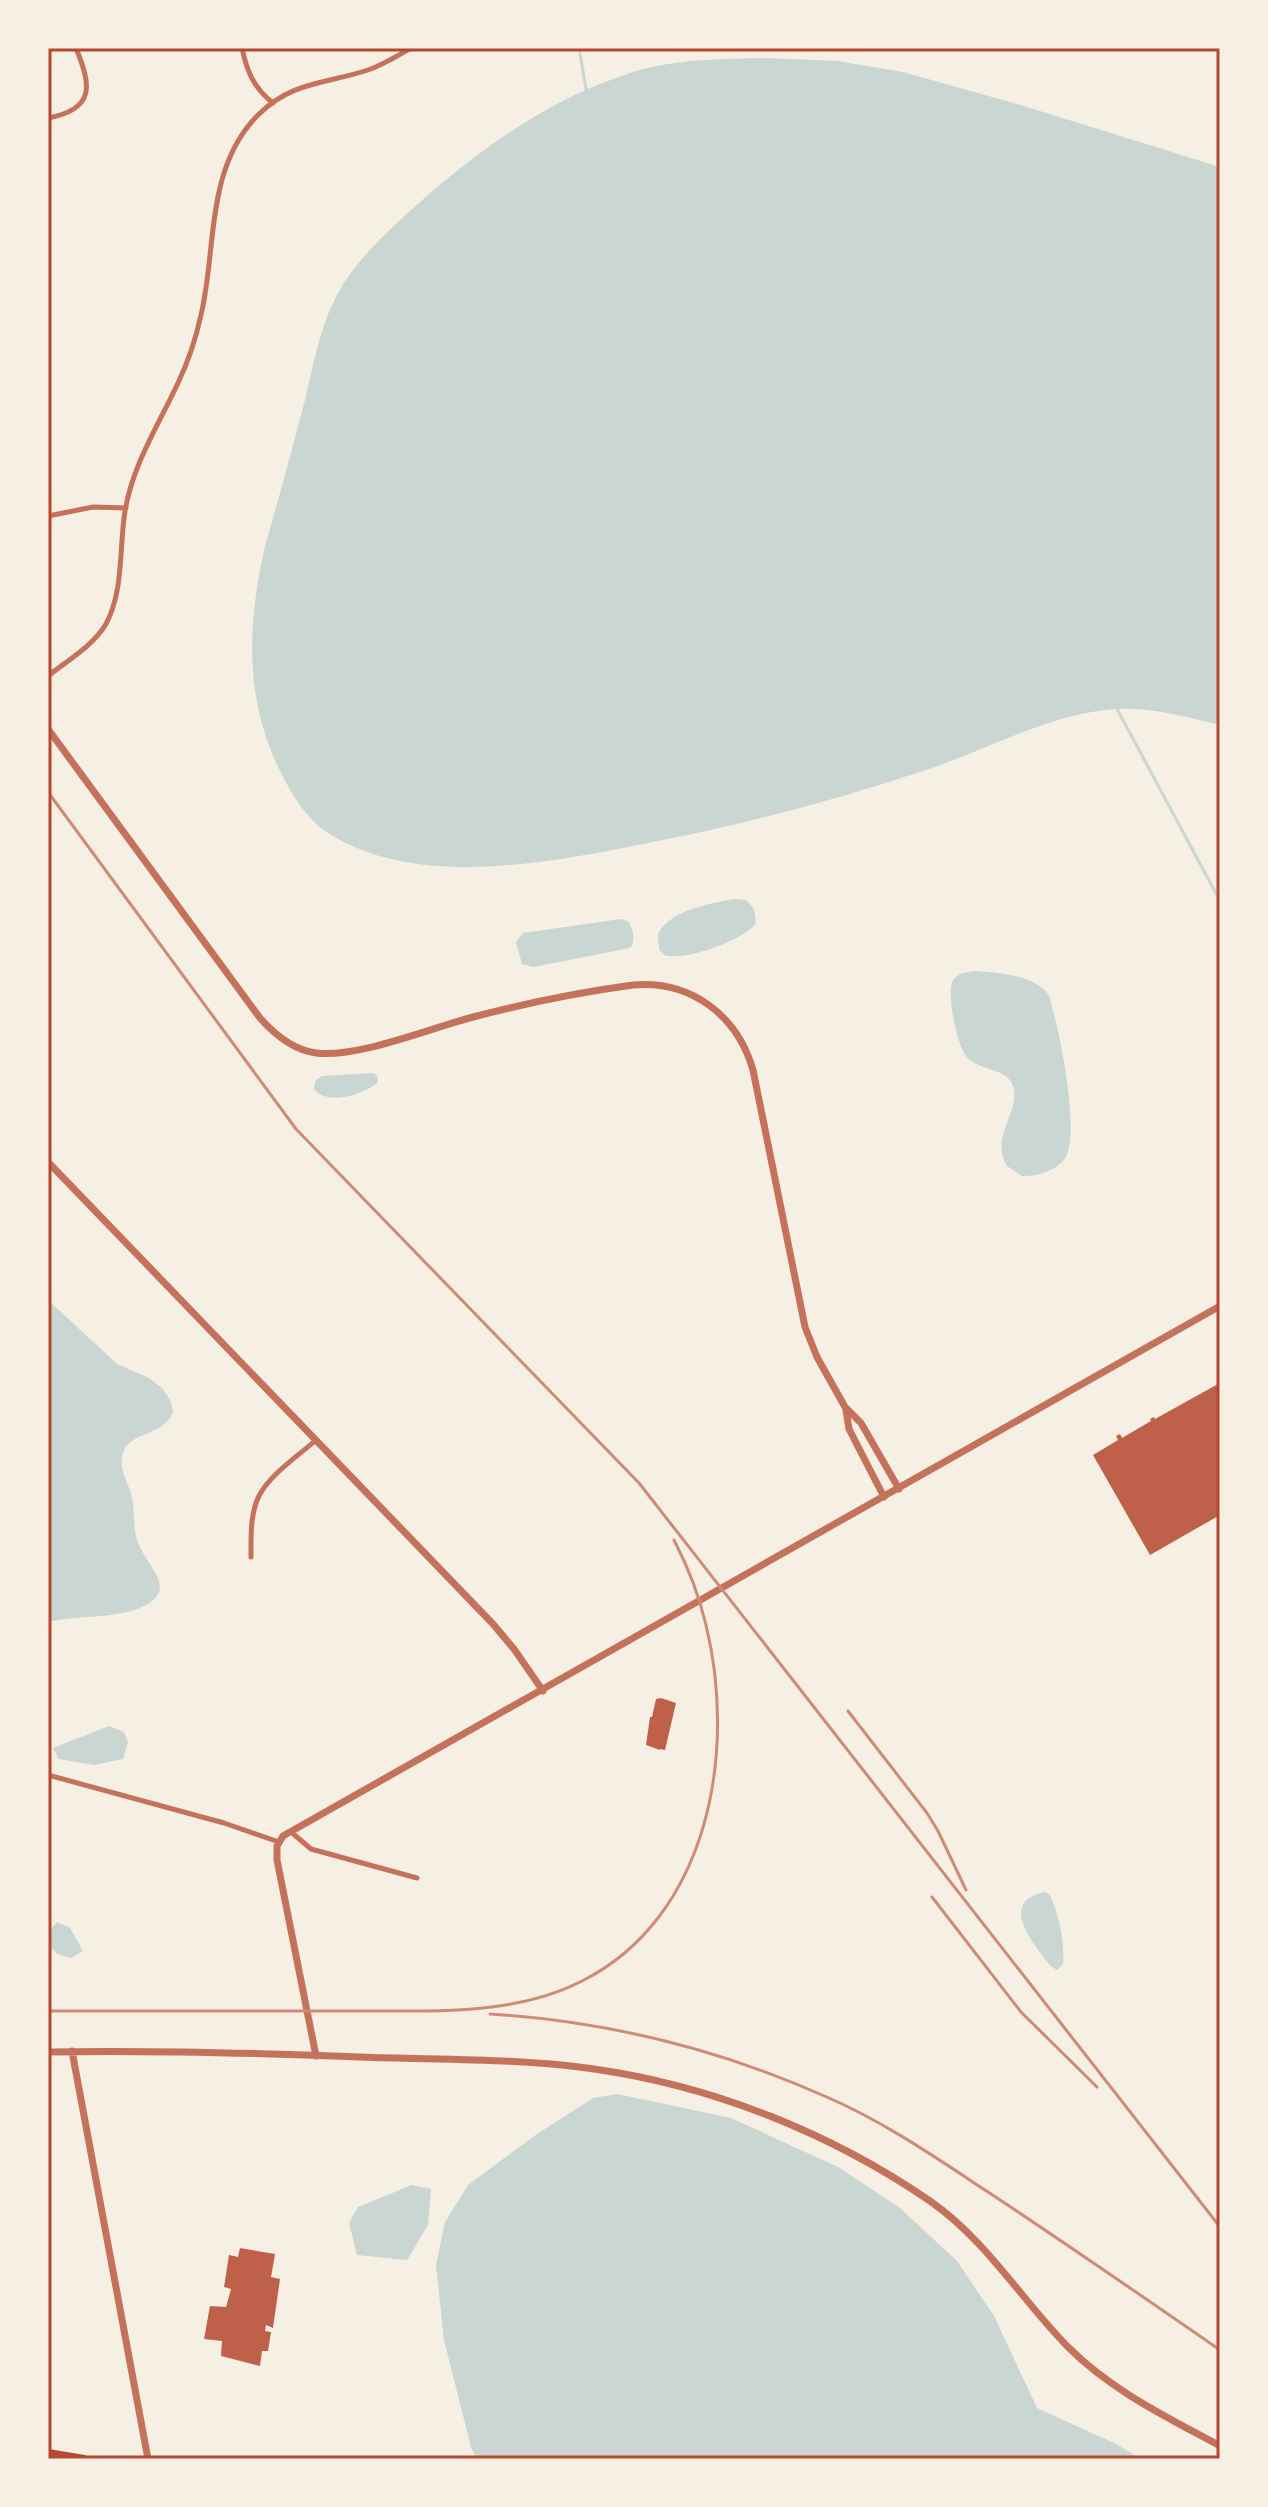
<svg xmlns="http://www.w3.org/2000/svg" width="1268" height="2507" font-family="Rubik,sans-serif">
<rect width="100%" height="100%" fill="#f6efe4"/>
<!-- water -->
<path fill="#c9d6d2" d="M766,58l71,3 66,11 121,34 196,61v558c-41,-10 -80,-21 -122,-14 -61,9 -116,41 -175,60 -90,30 -182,54 -275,72 -96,19 -226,46 -315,-7 -24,-14 -38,-36 -51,-61 -38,-75 -35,-148 -17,-229 14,-48 27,-97 40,-146 8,-33 14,-69 29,-99 16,-34 47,-64 74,-88 66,-60 139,-114 225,-141 43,-13 89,-13 133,-14z
M735,899l11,1 8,9 2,14c-10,16 -66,36 -85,33 -7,0 -7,-2 -12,-6l-1,-16c12,-24 53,-31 77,-35z
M621,919l7,2c5,7 8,21 2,27l-97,19 -11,-3 -6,-22 7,-9z
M977,971c22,2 60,4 72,25 10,31 31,133 17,160 -8,15 -28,20 -44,20l-15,-10c-17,-30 11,-49 7,-77 -4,-22 -36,-17 -48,-33 -9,-11 -21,-66 -12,-77 6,-7 14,-7 23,-8z
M372,1073l5,2 1,7c-14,13 -51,24 -64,7l1,-8 7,-5z
M48,1300l69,64 32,14 13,10 8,12 3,11c-7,27 -48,18 -51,47 -2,13 6,24 9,36 5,16 1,33 7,49 11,26 45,50 -4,67 -28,9 -58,5 -86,12z
M109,1726l15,6 4,10 -5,17 -29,6 -35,-6 -6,-11z
M1045,1892l5,3c9,19 15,48 13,69l-6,6c-8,-4 -12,-11 -18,-19 -15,-20 -34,-51 6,-59z
M57,1922l13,6 13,23 -12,7 -13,-4 -8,-7 -1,-16z
M617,2094l114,24 107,49 62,41 57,53 37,55 43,92 79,36 25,15h-664l-6,-12 -27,-107 -8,-75 9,-43 23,-37 69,-51 56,-36z
M412,2185l19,4 -3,36 -21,35 -50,-5 -8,-32 9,-16z"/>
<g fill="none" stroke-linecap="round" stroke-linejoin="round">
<!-- stream -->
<path stroke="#c9d6d2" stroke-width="3" d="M579,48l8,46
M1116,707l104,194"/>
</g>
<!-- building -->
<path fill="#bf614a" d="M1218,1384l2,4v127l-70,40 -57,-100 25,-15 -2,-4 4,-2 2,4 29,-17 -1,-2 4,-2 1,2z
M661,1698l15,5 -11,47 -5,-1v1l-14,-5 4,-28h2l4,-18z
M240,2248l35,6 -4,23 9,2 -7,49 -7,-3 -1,6 6,1 -3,19h-6l-2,15 -39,-10 1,-15 -18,-2 6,-33 16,1 5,-18 -7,-2 5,-32 9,2z"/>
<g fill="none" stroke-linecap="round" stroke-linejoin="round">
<!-- minor -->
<path stroke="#c5725c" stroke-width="5" d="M242,48c5,24 12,40 31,55
M48,118c48,-9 43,-33 28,-70
M48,516l45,-9 33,1
M48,676c20,-16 45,-30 58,-52 18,-34 13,-76 19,-113 8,-47 33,-85 53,-128 10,-21 18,-45 23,-68 16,-67 4,-147 57,-200 34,-34 68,-31 110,-45 15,-5 29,-14 43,-22
M251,1557c0,-21 -1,-45 9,-63 12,-21 38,-38 56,-54
M48,1775l176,48 55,19
M291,1832l20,17 106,29"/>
<!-- tertiary -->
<path stroke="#c5725c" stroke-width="7" d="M48,729l212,289c15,17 33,32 56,35 44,5 116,-26 161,-37 50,-13 104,-24 156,-31 58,-5 104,30 120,85l52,257 12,30 28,50 16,16 38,66
M48,1162l445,462 21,25 29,42
M846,1410l3,19 35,68
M72,2051l76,408
M48,2052c104,-2 208,1 312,5 78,3 157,1 234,12 119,17 237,64 336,132 56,39 91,98 138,146 44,44 99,70 152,99
M316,2056l-39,-196v-14l6,-10 937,-530"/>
<!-- primary -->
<path stroke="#b5482f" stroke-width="8" d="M48,2453l36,6"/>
<!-- rail -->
<path stroke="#cf8b77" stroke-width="3" d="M48,792l248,337 343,354 581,744
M848,1711l79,102 11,18 28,59
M932,1897l89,115 76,75
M48,2011h368c55,0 116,-4 166,-30 127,-64 155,-229 124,-356 -7,-30 -18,-58 -32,-85
M490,2014c117,7 232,36 339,84 55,24 106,59 156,92 79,52 157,106 235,160"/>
</g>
<!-- border -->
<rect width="1268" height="2507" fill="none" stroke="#f6efe4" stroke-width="100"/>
<rect x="50" y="50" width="1168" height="2407" fill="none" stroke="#b5482f" stroke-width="3"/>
</svg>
